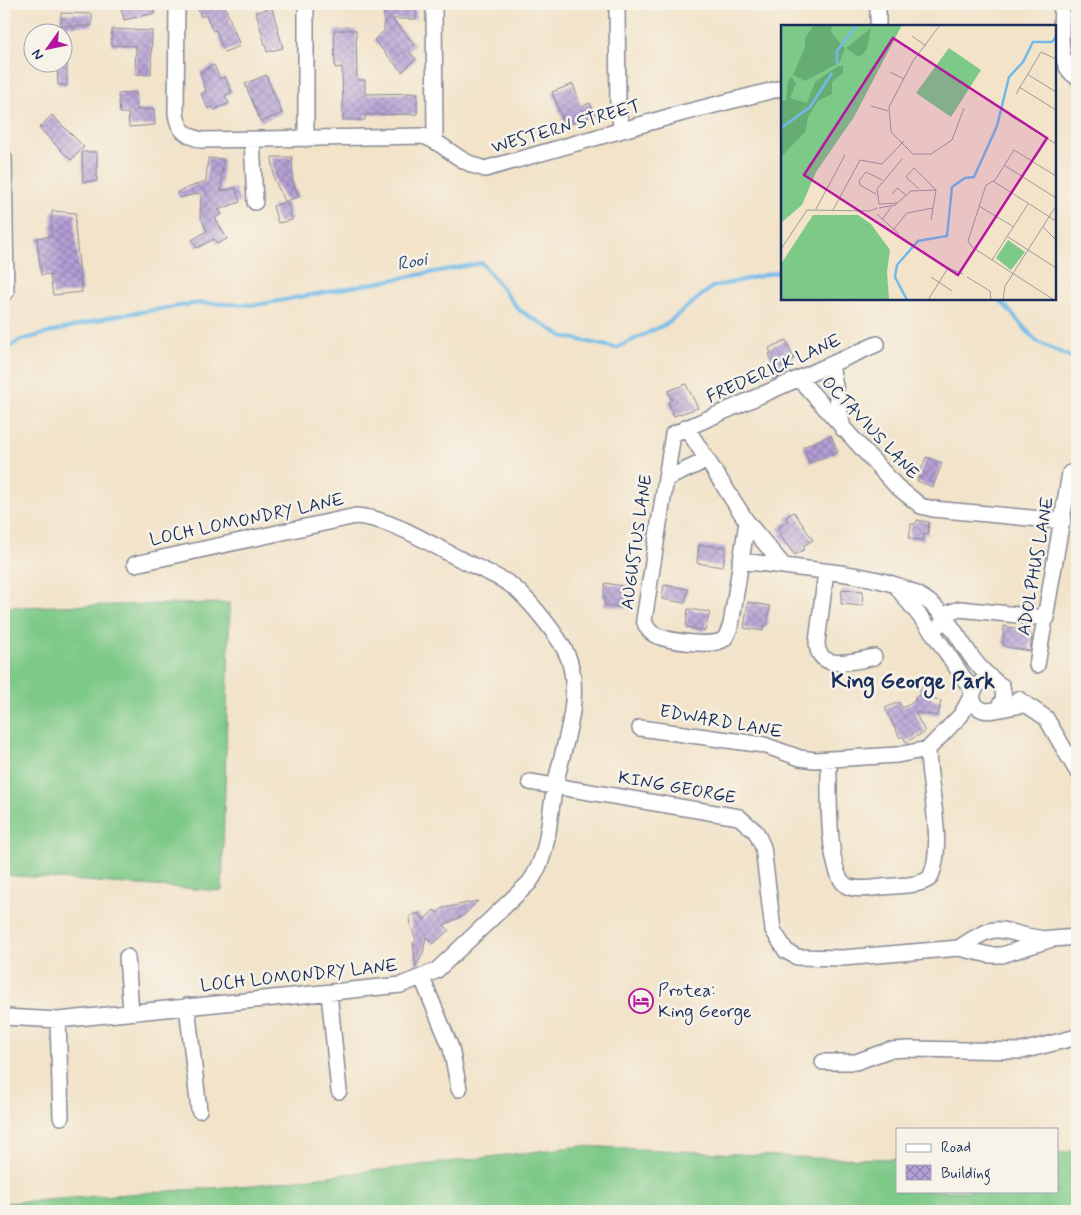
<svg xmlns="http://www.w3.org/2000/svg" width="1081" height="1215" font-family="Mynerve,sans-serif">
<defs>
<pattern id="building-cross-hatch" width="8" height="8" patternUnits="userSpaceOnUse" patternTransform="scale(1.25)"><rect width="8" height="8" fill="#b49ed5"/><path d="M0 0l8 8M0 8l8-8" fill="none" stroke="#9281b0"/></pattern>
</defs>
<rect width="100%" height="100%" fill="#f7f3e8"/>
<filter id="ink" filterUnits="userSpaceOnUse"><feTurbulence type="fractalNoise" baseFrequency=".02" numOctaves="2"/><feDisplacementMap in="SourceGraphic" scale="10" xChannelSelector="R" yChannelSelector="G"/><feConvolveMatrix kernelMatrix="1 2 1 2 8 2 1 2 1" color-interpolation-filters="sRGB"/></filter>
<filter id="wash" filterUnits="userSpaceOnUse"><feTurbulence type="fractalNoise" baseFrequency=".0096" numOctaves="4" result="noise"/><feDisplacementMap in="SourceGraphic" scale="20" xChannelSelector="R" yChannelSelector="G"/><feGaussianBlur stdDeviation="1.12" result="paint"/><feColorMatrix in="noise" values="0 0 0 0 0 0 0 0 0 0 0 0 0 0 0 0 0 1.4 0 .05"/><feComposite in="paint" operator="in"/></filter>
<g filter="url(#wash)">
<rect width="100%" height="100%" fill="#f2e3c9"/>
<!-- grass -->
<path fill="#7dc987" stroke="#4c7c72" d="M230,603l-8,288 -218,-16v-268z
M582,1146l232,12 83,1v32h160v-37l20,-4v61h-1073v-8l249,-18z"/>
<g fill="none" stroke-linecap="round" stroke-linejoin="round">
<!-- stream -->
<path stroke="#70bae9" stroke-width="4" d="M999,299l37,42 41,19
M4,350l17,-10 93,-24 85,-13 58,2 225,-42 37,47 43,26 54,12 50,-24 46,-37 70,-16"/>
</g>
<g id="blocks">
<!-- building -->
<path fill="url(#building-cross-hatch)" d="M120,4h32l3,9 -31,7z
M196,4h28l16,42 -16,6 -8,-22 -3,1 -7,-16 -5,2z
M384,4h32v15h-24l23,26 -7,5 8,9 -14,13 -28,-32 10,-9z
M272,8l11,40 -16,4 -11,-40z
M61,13l31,1v12h-31z
M112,29l40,2 -1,44 -16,-1 1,-28 -25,-1z
M334,30h22l1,50h8v14l52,-1v21l-52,1v5h-22l-1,-53 -7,1z
M57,62h10v23h-9z
M214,65l6,14 5,-2 7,15 -7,4 4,7 -15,7 -1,-4 -5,3 -7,-15 5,-3 -6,-19z
M266,75l16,38 -21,9 -16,-38z
M573,84l8,23 9,-4 5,12 -30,11 -13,-34z
M136,92l1,18 17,-1 1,16 -26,2 -1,-14h-8l-2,-19z
M52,115l32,32 -13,13 -32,-32z
M82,152h15v29l-14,1z
M272,157h20l1,25 6,15 -14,4 -11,-22z
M208,158l15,1 -2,32 14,-3 5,14 -22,8 4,4 -7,4 12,21 -10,5 -3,-5 -17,9 -5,-8 15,-9 -7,-15 1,-23 -22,5 -2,-6 29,-11z
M287,202l5,18 -14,3 -5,-17z
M52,211l24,2 -1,15 7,64 -29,3 -3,-21 -9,1 -4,-37 14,-2z
M786,340l8,19 -12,6 4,8 -11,5 -5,-11 4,-1 -5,-12 2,-1 -2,-5z
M686,384l12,24 -24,8 -6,-14 4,-2 -4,-9z
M831,435l7,17 -28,11 -7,-16z
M926,457l16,6 -9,24 -16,-6z
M794,512l19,28 -10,6 2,3 -10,6 -16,-20 2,-2 -3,-5 10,-7 -2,-4z
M917,520l12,2 -1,12 -4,-1v7l-15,-1 2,-15h5z
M699,545l27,2 -3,20 -26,-4z
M605,583l25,4 -3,21 -23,-3 1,-7h-2z
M664,585l24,4 -3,14 -23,-4z
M842,589l21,2 -1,15 -21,-2z
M748,602l22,4 -3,20 -3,-1 -1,6 -19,-3z
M688,609l22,3 -5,19 -19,-4z
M1004,626l23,5 5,5 -2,15 -24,-4 -3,-4z
M921,687l12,2 -2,10 10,2 -3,15 -23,-4 10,20 -19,10 -3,-6 -3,2 -15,-30 14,-6 3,6 13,-7 1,-5h3z
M478,901l-14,14 -20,10 5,5 -16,14 -7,-7 -3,16 -7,14 -3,-24 3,-3 -5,-14 -1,-10 9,-3 5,7 10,-10 3,3 6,-5z"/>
</g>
</g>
<g filter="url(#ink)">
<use href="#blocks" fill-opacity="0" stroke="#868994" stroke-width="1"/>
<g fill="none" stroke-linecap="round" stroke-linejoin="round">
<defs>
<path id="street" d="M177,4l-1,109c2,17 9,22 25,27l222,-4c24,8 33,26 62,33l194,-55 103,-26
M306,4v135
M434,4l1,136
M617,4l1,105 4,21
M1062,4c0,22 -7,61 15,73
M878,26v-22
M252,140l3,62
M4,158l2,134
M831,365l12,64
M799,379l97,107 25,20 12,3 130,12
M686,427l61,95 37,44c47,7 122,8 156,46 20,22 29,50 54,68
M666,479l41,-19
M747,522l-16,103c-2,4 -4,11 -7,14 -11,9 -56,2 -69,-4 -6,-3 -9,-8 -11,-15l29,-186 204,-90
M740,561l44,5
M826,572l-9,70c0,31 38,19 57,15
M899,590l35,44 39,58
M941,624l7,-11 12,-4 87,9
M1037,665l33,-192
M1018,699l28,19 31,53
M998,708l6,-10 -2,-12 -11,-7c-17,0 -27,24 -8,31 8,3 31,-5 42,-5
M640,728l124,17 36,13 15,2 82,-5 31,-6 33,-34 11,-20
M829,759c0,24 -3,116 18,127 11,5 24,2 35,1 15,-2 36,0 48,-9 16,-33 -2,-92 -2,-129
M530,782l209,35 17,15 7,15 10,83 13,21 11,6 46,1 116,-10 30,7h13l50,-16 25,-2
M959,948c46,-32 40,-13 87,-9
M127,957l4,55
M422,978l29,70 8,41
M329,993l10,98
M187,1006l12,104
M4,1017l54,3 343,-35 35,-14 93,-88c21,-28 19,-64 26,-97 8,-39 26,-83 15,-123 -5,-21 -44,-68 -62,-80 -15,-9 -32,-16 -48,-24 -32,-16 -67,-40 -104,-43l-221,48
M58,1020l3,97
M823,1062h33l33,-12 20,-1 113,2 55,-14"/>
</defs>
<!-- street casing -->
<use href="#street" stroke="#868994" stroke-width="18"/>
<!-- street -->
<use href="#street" stroke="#fff" stroke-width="15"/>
</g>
</g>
<!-- icons -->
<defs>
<symbol id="hotel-ring" viewBox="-11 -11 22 22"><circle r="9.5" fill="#f7f3e8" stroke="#b5179e" stroke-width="1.5"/><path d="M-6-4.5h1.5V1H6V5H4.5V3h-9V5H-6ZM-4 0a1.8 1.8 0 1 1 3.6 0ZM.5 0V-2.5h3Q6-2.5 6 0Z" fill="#b5179e"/></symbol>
</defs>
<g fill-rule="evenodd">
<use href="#hotel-ring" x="627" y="987" width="28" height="28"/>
</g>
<g text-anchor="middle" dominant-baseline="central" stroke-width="5" stroke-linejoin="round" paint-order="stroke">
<!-- street labels -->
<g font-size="18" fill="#1b2f5e" stroke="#f7f3e8">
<text transform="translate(566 127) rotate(-16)">WESTERN STREET</text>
<text transform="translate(774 369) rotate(-24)">FREDERICK LANE</text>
<text transform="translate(870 428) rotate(47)">OCTAVIUS LANE</text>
<text transform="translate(247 520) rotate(-12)">LOCH LOMONDRY LANE</text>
<text transform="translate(637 542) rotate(-82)">AUGUSTUS LANE</text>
<text transform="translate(1036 566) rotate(-80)">ADOLPHUS LANE</text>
<text transform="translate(721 722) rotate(10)">EDWARD LANE</text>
<text transform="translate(677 788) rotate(10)">KING GEORGE</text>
<text transform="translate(299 976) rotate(-6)">LOCH LOMONDRY LANE</text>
</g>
<!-- poi labels -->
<g font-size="18" fill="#1b2f5e" stroke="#f7f3e8" text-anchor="start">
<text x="658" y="991">Protea:<tspan x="658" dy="21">King George</tspan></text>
</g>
<!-- water labels -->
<g font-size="19" font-style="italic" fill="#305281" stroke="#f7f3e8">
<text transform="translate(412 262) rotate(-11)">Rooi</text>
</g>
<!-- district labels -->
<g font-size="22" font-weight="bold" fill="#1b2f5e" stroke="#f7f3e8">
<text x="913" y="682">King George Park</text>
</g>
</g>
<!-- overview -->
<g transform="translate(781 25)">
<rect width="275" height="275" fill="#f2e3c9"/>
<path d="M0,0h121l-48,92 -38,55 -14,33 -21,18zM168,23l32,22 -30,47 -35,-24zM32,190h45l13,9 19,26 -3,22 2,28h-108v-36z" fill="#7dc987"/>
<path d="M33,0h18l-1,7 14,17 -6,14 -34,18 -12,-6 12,-28v-9zM90,3l-4,21 -5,6 -5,1 -11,-8zM57,41h5v7l-11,9v12l-14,7 -10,16 -2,14 -25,26v-56l5,-1 2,-19 3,-5 5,7 -6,15 17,5 8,-21z" fill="#66ad74"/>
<path d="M227,215l17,12 -14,18 -15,-12z" fill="#7dc987"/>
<path fill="none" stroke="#70bae9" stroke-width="2.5" d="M56,39v-13l20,-26M0,103l29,-21 22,-34M126,275l-12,-23 2,-12 21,-24 29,-5 5,-49 13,-9 9,-1 23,-51 12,-49 14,-15 10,-20h19l4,-5"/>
<path fill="none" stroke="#9c9b9e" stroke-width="1" d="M159,0l-27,36 -24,46 2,25 22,22h18l21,-14 12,-32M131,11l14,10M109,47l14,7M246,49l29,18M238,62l37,23M235,69l25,-42 15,7M90,81l17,5M228,90l47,29M223,140l52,33M212,156l63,40M138,164l-13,-12 8,-9 22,22M95,169l-16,-9 -1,-4 7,-9 16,8M111,169l5,-6 9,7M98,179l-2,-15 25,-30M98,179l18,-1M198,181l35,21M98,183l16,-3 16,-14 25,-1M35,184l29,-54M52,185l27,-50 22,4 22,-23M96,189l22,20M101,195l9,-13M150,195l5,-30M262,202l13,13M112,205l14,-17 26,-5M227,212l48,31M0,224l26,-39 63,1 7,-3M211,235l36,-56M150,252l21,14M186,252l23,14 1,9M147,275l20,-32 15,6M222,275l2,-14 51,-80M273,275l-82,-53 -4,-6 18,-56 9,-5 19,-30 42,26"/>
<path fill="#b5179e" fill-opacity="0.15" stroke="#b5179e" stroke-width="2.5" d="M112,13l154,100 -89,137 -154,-100z"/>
<rect width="275" height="275" fill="none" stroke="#1b2f5e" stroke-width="2.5"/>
</g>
<!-- margin -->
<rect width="1081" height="1215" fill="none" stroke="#f7f3e8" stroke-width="20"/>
<!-- legend -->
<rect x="896" y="1128" width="162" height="65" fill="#f7f3e8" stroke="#9fa5b1"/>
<rect x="906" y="1144" width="25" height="8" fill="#ffffff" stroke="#9fa5b1"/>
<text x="941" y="1152" font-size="15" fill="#1b2f5e">Road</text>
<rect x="906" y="1165" width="25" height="15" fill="url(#building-cross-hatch)" stroke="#9fa5b1"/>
<text x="941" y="1178" font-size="15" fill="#1b2f5e">Building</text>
<!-- north arrow -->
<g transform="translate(48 48) rotate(237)"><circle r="24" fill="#f7f3e8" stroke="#9fa5b1"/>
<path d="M0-4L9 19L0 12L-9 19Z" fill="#b5179e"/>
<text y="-8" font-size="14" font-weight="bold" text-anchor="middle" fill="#1b2f5e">N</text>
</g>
</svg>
